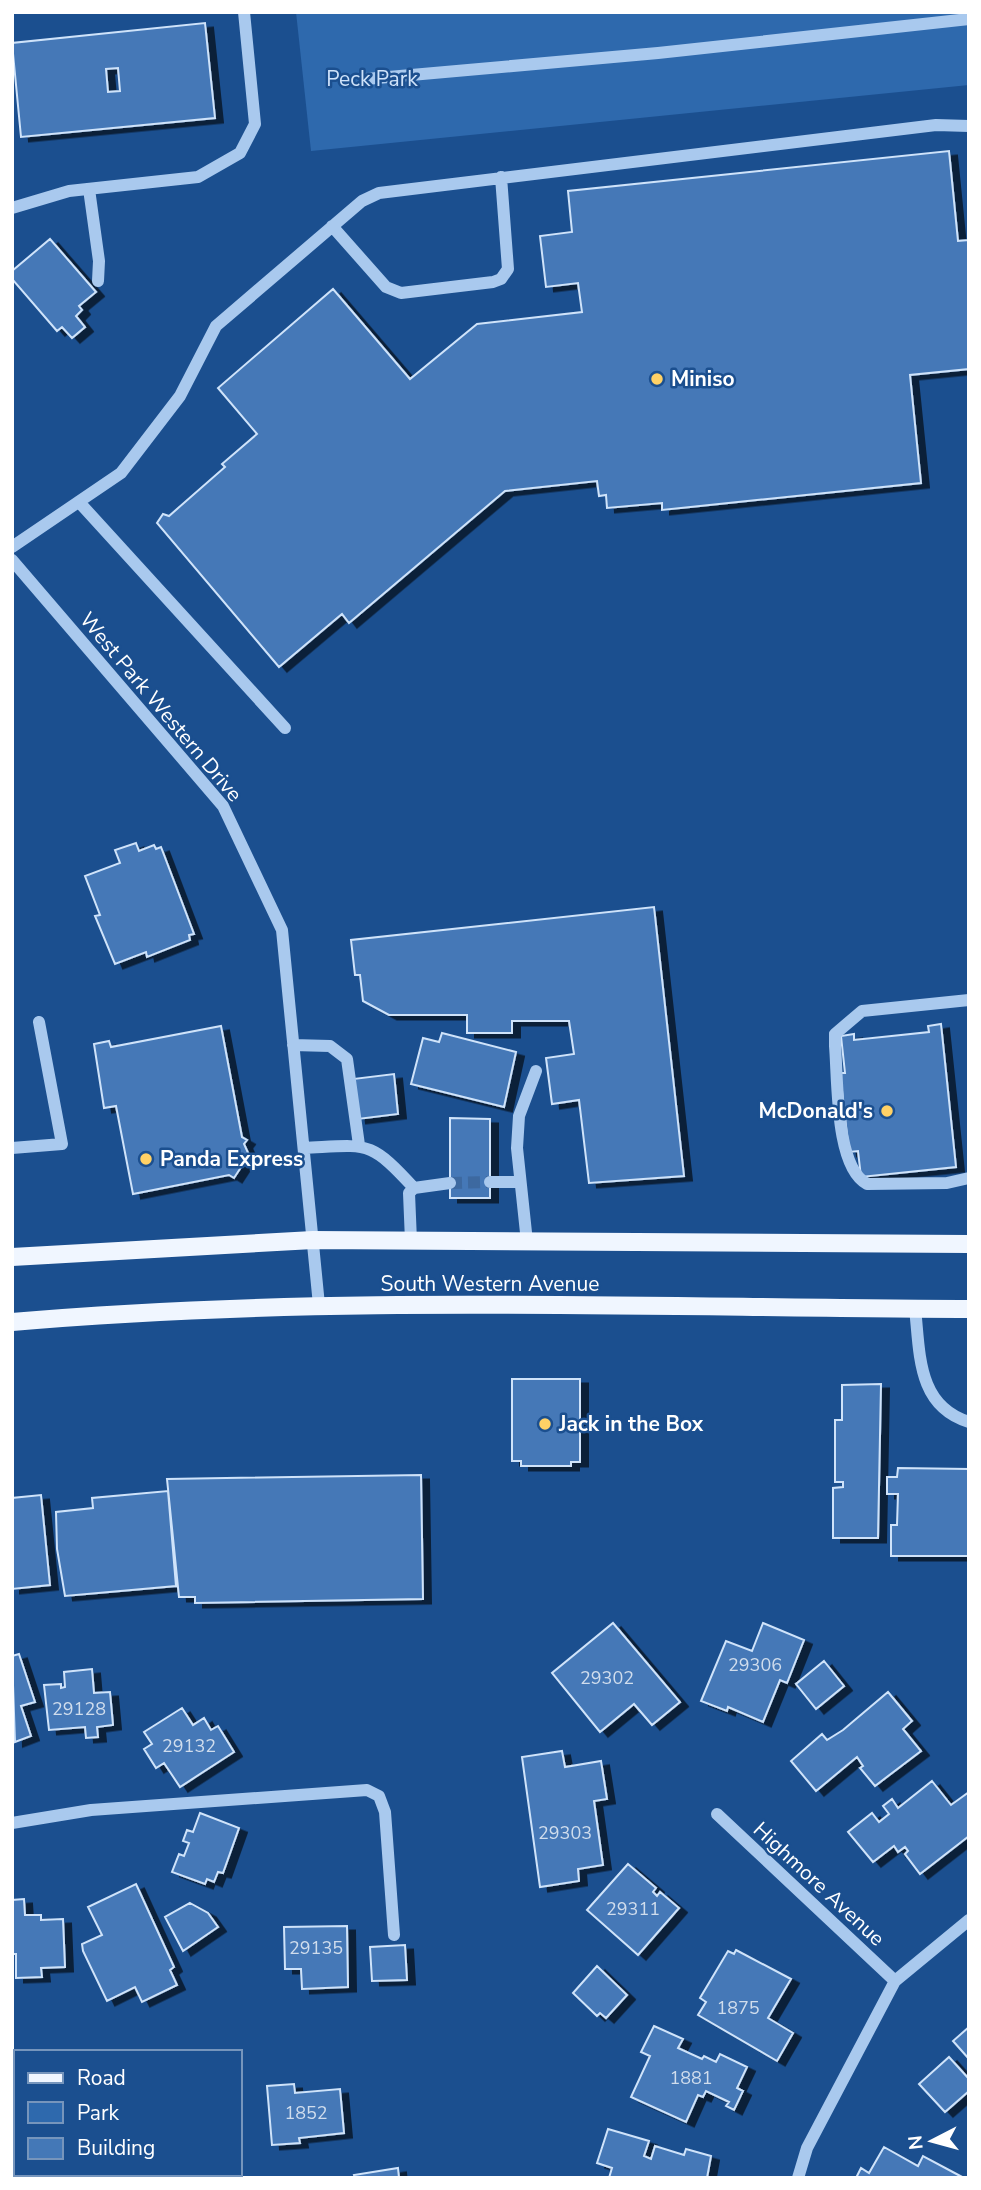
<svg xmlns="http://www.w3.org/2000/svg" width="981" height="2190" font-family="'Nunito Sans',sans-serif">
<defs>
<filter id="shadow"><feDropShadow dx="8" dy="4.5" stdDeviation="0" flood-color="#0009"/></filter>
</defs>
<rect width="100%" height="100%" fill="#1b4f8f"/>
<!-- green -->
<path fill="#2e69ad" d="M296,12h673v73l-658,66z"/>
<!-- building -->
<path fill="#4478b7" stroke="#cfe3fa" stroke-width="2" fill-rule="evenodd" filter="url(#shadow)" d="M205,23l10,95 -194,19 -9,-94zM118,68l2,23 -12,1 -2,-23z
M949,151l9,90 11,-1v129l-59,6 11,108 -259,27v-7l-55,5 -1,-13 -7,1 -2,-15 -92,10 -156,132 -7,-9 -63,53 -122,-144 6,-9 6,2 56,-49 -3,-3 35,-30 -39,-46 115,-99 77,90 67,-55 105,-12 -4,-29 -32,4 -6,-51 32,-4 -4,-41z
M50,239l46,53 -17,14 3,4 -6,6 9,11 -13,11 -10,-11 -5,4 -45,-52v-8z
M136,843l3,8 15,-6 2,4 5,-2 33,87 -5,1 1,5 -43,17 -1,-5 -31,12 -20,-48 5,-1 -15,-39 35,-13 -5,-13z
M654,907l30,269 -95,7 -10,-83 -27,4 -6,-46 28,-4 -5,-33h-57v12h-45v-18h-78l-26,-14 -3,-26h-5l-4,-35z
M941,1024l15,143 -95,10 -3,-26 -9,1 -9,-79h5l-4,-37 13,-2v6l75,-8 -1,-6z
M221,1026l21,111 5,3 -3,4 5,11 -15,23 -5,-3 -96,19 -17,-88 -12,2 -10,-64 15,-3 2,6z
M442,1033l74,19 -12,55 -93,-23 12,-46 16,4z
M394,1074l4,40 -40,5 -5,-40z
M450,1118l40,1v79h-40z
M512,1379h68v83h-9v4h-50v-5h-9z
M881,1384l-3,154h-45v-50l10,-1v-5h-8v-62h7v-35z
M898,1468l71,1v87h-78v-31h6l1,-31h-11v-17h10z
M421,1475l2,124 -228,4v-6h-16l-12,-118z
M168,1491l8,95 -111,10 -8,-47 -1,-37 37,-4 -1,-10z
M41,1495l9,90 -38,4v-91z
M613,1623l67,79 -28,23 -18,-21 -34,28 -48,-59z
M763,1623l41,17 -17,43 -7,-3 -17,42 -35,-15 -1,4 -26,-10 25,-60 26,10z
M19,1654l16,48 -14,4 10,30 -16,6 -3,-86z
M824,1661l20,25 -28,23 -20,-25z
M92,1669l2,24 16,-1 3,33 -16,2 1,10 -12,1 -1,-11 -36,3 -5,-45 17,-1v4l4,-1 -1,-15z
M888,1692l24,29 -9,8 18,22 -46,35 -15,-18 3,-2 -6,-9 -41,34 -25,-30 31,-27 5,6 16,-10z
M182,1708l11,17 11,-7 7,12 7,-4 16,26 -54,35 -16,-24 -8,5 -12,-19 8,-5 -8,-12z
M562,1751l3,16 36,-6 6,38 -13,2 9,64 -25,4 1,12 -39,6 -18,-130z
M932,1781l19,24 18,-13v44l-49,38 -15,-20 3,-3 -3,-4 -7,5 -4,-6 -21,16 -25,-30 24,-19 7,9 10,-8 -6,-8 9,-7 6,9z
M200,1813l39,15 -16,45 -5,-1 -4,10 -7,-3 -2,5 -33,-12 7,-18 5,2 5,-13 -6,-2 4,-11 6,2z
M628,1864l28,24 -3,4 4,4 3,-4 19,16 -41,47 -51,-45z
M136,1884l38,83 -4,3 7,15 -35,17 -7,-15 -28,14 -24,-50 -1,-7 20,-9 -14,-28z
M24,1899l1,16h16v5l22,-1 2,48 -24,1 1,9 -26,1v-24h-4v-54z
M190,1903l18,10 10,14 -35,24 -18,-34z
M347,1926l1,61 -46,2 -1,-20h-16l-1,-42z
M405,1945l2,35 -35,1 -2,-34z
M736,1950l55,29 -23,39 25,15 -16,28 -79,-46 8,-13 -6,-4 28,-47 6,3z
M597,1966l30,29 -21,23 -6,-5 -3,3 -24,-23z
M654,2026l29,13 -5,9 24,11 2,-3 12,6 4,-8 27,13 -10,21 6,3 -9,19 -8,-4 3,-4 -23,-11 -3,6 -5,-2 -12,27 -55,-25 19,-41 -9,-4z
M969,2027v32l-16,-18z
M949,2057l20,22v12l-24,21 -26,-28z
M294,2084l1,9 45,-4 4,44 -45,5 1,5 -28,2 -5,-59z
M608,2129l41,12 -5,15 7,3 4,-13 29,9 2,-6 25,7 -4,22h-98l3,-10 -15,-5z
M884,2147l34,19 5,-10 41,22h-108l5,-10 8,5z
M398,2168l1,10h-44l-1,-3z
M138,2174h47v4h-47z"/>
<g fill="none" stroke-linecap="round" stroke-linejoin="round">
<!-- minor-tunnel -->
<path stroke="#3d69a0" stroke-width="12" stroke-dasharray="12 6" stroke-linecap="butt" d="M450,1183l40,-1"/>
<!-- minor -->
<path stroke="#a9c9ee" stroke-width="12" d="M366,79l292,-26 311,-34
M89,189l10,72 -1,20
M12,208l57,-17 129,-14 42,-24 15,-29 -11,-112
M332,226l54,61 15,6 92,-11 8,-3 7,-10 -7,-92
M79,502l206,226
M12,547l109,-74 59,-77 36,-70 146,-125 17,-8 557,-68 33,1
M12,560l211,246 59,124 37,375
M969,1000l-107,11 -27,23v12c3,34 0,121 32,138l80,-1 22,-5
M293,1045l37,1 17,13 12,86
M12,1148l50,-4 -23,-122
M304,1148c64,-3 65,-9 110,40
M490,1182h30
M411,1241l-2,-48 5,-5 36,-5
M527,1242l-10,-94 2,-32 17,-45
M915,1308c5,46 2,98 54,114
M717,1814l178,167
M12,1823l79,-13 276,-20 12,6 6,16 9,123
M798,2178l9,-30 88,-167 74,-61"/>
<!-- major -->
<path stroke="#f0f6ff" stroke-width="18" d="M12,1257l301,-17 656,4
M12,1322c318,-28 638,-14 957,-13"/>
</g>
<!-- markers -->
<g fill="#ffd166" stroke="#1b4f8f" stroke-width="2.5">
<circle cx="657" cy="379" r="7"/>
<circle cx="887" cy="1111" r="7"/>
<circle cx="146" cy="1159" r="7"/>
<circle cx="545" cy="1424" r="7"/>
</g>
<g text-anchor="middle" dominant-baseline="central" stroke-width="5" stroke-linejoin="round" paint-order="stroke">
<!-- number labels -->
<g font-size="18" fill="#d0dded">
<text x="755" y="1665">29306</text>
<text x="607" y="1678">29302</text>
<text x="79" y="1709">29128</text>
<text x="189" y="1746">29132</text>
<text x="565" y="1833">29303</text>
<text x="633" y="1909">29311</text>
<text x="316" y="1948">29135</text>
<text x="738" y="2008">1875</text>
<text x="691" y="2078">1881</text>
<text x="306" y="2113">1852</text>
</g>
<!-- park labels -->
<g font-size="21" fill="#cfe3fa" stroke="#1b4f8f">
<text x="372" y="79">Peck Park</text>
</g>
<!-- poi labels -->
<g font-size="21" font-weight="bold" fill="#fff" stroke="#1b4f8f" text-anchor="start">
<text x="671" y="379">Miniso</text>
<text x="873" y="1111" text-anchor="end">McDonald's</text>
<text x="160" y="1159">Panda Express</text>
<text x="559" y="1424">Jack in the Box</text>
</g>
<!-- street labels -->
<g font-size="21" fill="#fff" stroke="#1b4f8f">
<text transform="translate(161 707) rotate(50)">West Park Western Drive</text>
<text x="490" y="1284">South Western Avenue</text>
<text transform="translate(819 1884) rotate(43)">Highmore Avenue</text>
</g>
</g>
<!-- border -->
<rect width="981" height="2190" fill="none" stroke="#ffffff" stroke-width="28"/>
<!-- legend -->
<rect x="14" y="2050" width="228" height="126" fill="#1b4f8f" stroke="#7695bc" stroke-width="2"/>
<rect x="28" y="2073" width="35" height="10" fill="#f0f6ff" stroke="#7695bc" stroke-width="2"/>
<text x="77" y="2085" font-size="21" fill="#ffffff">Road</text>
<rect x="28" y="2102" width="35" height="21" fill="#2e69ad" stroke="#7695bc" stroke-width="2"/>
<text x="77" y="2120" font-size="21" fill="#ffffff">Park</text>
<rect x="28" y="2138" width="35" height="21" fill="#4478b7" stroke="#7695bc" stroke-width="2"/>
<text x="77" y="2155" font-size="21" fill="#ffffff">Building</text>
<!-- north arrow -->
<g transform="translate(932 2141) rotate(264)" stroke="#1b4f8f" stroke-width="5" paint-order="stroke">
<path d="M0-5L12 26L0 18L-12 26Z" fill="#ffffff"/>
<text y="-10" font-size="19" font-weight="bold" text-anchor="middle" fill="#ffffff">N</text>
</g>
</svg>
